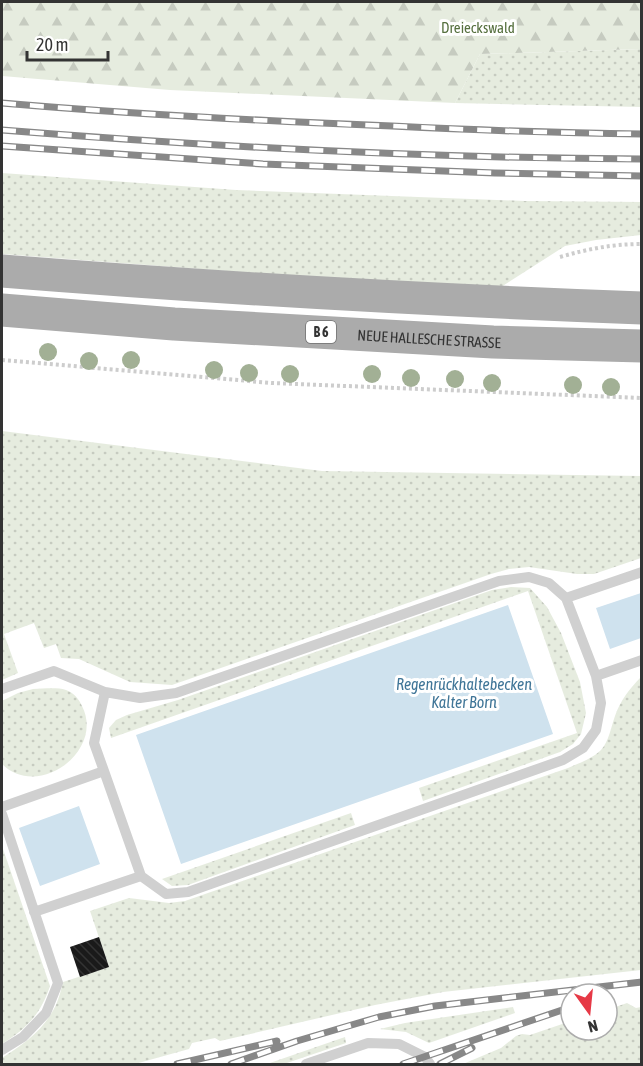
<svg xmlns="http://www.w3.org/2000/svg" width="643" height="1066" font-family="'Asap Condensed',sans-serif">
<defs>
<pattern id="grass-dots" width="8" height="8" patternUnits="userSpaceOnUse" patternTransform="scale(1.5)"><rect width="8" height="8" fill="#e6ecdf"/><path d="M2 2h.1M6 6h.1" fill="none" stroke="#c6cbc0" stroke-width="1.8" stroke-linecap="round"/></pattern>
<pattern id="forest-firs" width="22" height="20" patternUnits="userSpaceOnUse" patternTransform="scale(1.5)"><rect width="22" height="20" fill="#e6ecdf"/><path d="M5 1l3.5 6h-7zM16 11l3.5 6h-7z" fill="#c6cbc0"/></pattern>
<pattern id="building-back-hatch" width="6" height="6" patternUnits="userSpaceOnUse" patternTransform="scale(1.5)"><rect width="6" height="6" fill="#1a1a1a"/><path d="M-1 5l2 2M0 0l6 6M5-1l2 2" fill="none" stroke="#333"/></pattern>
</defs>
<rect width="100%" height="100%" fill="#fff"/>
<!-- grass -->
<path fill="url(#grass-dots)" d="M641,49v58l-186,-4 25,-49z
M2,173l234,17 289,11 116,1v33l-45,5 -31,6 -67,43 -155,-9 -341,-26z
M2,431l320,40 319,5v82l-47,16h-17l-48,-7 -20,2 -18,5 -319,111 -42,-3 -51,-23 -18,-1 -5,-14 -12,4 -10,-25 -30,11 14,39 -16,7z
M511,587l19,1 17,19 14,26 19,49 6,31 -5,21 -8,10 -13,8 -137,49 -4,-13 158,-55 -49,-142 -417,147 -2,-10 7,-8 11,-5 51,-15 314,-110z
M641,677v293l-198,22 -68,13 -155,36 -5,-3 -23,5 -3,6 -54,15h-133v-6c22,-14 42,-28 54,-53 3,-7 5,-15 7,-23l46,-15 -19,-56 39,-13 40,5 16,-2 383,-133c11,-5 24,-9 33,-18 8,-9 10,-23 14,-34 5,-15 15,-28 26,-39z
M33,689c10,0 23,-2 33,1 8,3 13,9 16,16 23,45 -44,94 -80,58v-63l16,-8z
M351,813l4,12 -167,60 -16,1 -10,-7z
M2,846l48,140c-9,28 -24,43 -48,58z
M627,1003l9,5 5,-1v57h-178l38,-16 15,-12 6,-2 8,1 41,-14v9h36v-20z
M513,1007l2,6 -86,30 -23,-11 -26,-3 25,-6z
M345,1037l1,6 -62,21h-17z"/>
<!-- forest -->
<path fill="url(#forest-firs)" d="M2,2h639v47l-161,5 -25,49 -285,-13 -168,-14z"/>
<!-- water -->
<path fill="#cfe2ee" d="M641,593v45l-31,11 -14,-41z
M508,605l45,129 -372,130 -45,-129z
M79,806l21,58 -60,22 -21,-58z"/>
<!-- building -->
<path fill="url(#building-back-hatch)" d="M99,937l10,30 -29,10 -10,-30z"/>
<g fill="none" stroke-linecap="round" stroke-linejoin="round">
<!-- path -->
<path stroke="#cdcdcd" stroke-width="4" stroke-dasharray="3 3" stroke-linecap="butt" d="M560,257c28,-8 52,-13 82,-13
M2,360l270,23 370,15"/>
<!-- service -->
<path stroke="#d0d0d0" stroke-width="10" d="M566,598l76,-26
M596,676l46,-16
M2,689l52,-18 51,21 35,6 36,-5 323,-112 30,-4 20,6 17,15 30,78 5,27 -5,27 -13,18 -20,12 -375,132 -22,2 -25,-18 -107,36
M104,771l37,105
M2,807l102,-36 -10,-28 11,-51
M2,814l56,169 -12,30 -23,24 -21,13
M306,1064l62,-21 31,1 26,13 5,7"/>
<!-- primary -->
<g stroke="#ababab" stroke-width="33">
<path d="M2,271c213,17 426,29 640,37"/>
<path id="s1" d="M2,310l172,14 319,18 149,4"/>
</g>
<defs>
<path id="rail" d="M2,103c129,11 259,18 390,23 83,4 166,7 250,8
M2,130c212,17 426,28 640,29
M2,146l261,18 232,9 147,3
M177,1064l100,-23
M231,1064l66,-23 82,-24 56,-11 207,-24
M403,1064l168,-57
M440,1064l32,-16"/>
</defs>
<!-- rail casing -->
<use href="#rail" stroke="#888" stroke-width="7"/>
<!-- rail -->
<use href="#rail" stroke="#fff" stroke-width="4.5" stroke-dasharray="14" stroke-linecap="butt"/>
</g>
<!-- trees -->
<g fill="#a2b095">
<circle cx="48" cy="352" r="9"/>
<circle cx="131" cy="360" r="9"/>
<circle cx="89" cy="361" r="9"/>
<circle cx="214" cy="370" r="9"/>
<circle cx="249" cy="373" r="9"/>
<circle cx="290" cy="374" r="9"/>
<circle cx="372" cy="374" r="9"/>
<circle cx="411" cy="378" r="9"/>
<circle cx="455" cy="379" r="9"/>
<circle cx="492" cy="383" r="9"/>
<circle cx="573" cy="385" r="9"/>
<circle cx="611" cy="387" r="9"/>
</g>
<g text-anchor="middle" dominant-baseline="central" stroke-width="6" stroke-linejoin="round" paint-order="stroke">
<!-- shield labels -->
<rect fill="#fff" stroke="#707070" stroke-width="1.5" x="306" y="321" width="30" height="22" rx="4.5"/>
<g font-size="14" font-weight="bold" fill="#333">
<text x="321" y="332">B 6</text>
</g>
<!-- park labels -->
<g font-size="15" fill="#56703f" stroke="#fff">
<text x="478" y="27">Dreieckswald</text>
</g>
<!-- street labels -->
<g font-size="15" fill="#333" stroke="#fff">
<text stroke="none"><textPath href="#s1" startOffset="428">NEUE HALLESCHE STRASSE</textPath></text>
</g>
<!-- water labels -->
<g font-size="16" font-style="italic" fill="#3f7597" stroke="#fff">
<text x="464" y="684">Regenrückhaltebecken<tspan x="464" dy="18">Kalter Born</tspan></text>
</g>
</g>
<!-- border -->
<rect width="643" height="1066" fill="none" stroke="#333333" stroke-width="6"/>
<!-- north arrow -->
<g transform="translate(589 1012) rotate(165)"><circle r="28" fill="#ffffff" stroke="#adadad" stroke-width="1.5"/>
<path d="M0-4.5L10 22L0 15L-10 22Z" fill="#e63946"/>
<text y="-9" font-size="16" font-weight="bold" text-anchor="middle" fill="#333333">N</text>
</g>
<!-- scale -->
<path d="M27 51v9h81v-9" fill="none" stroke="#333333" stroke-width="3"/>
<text x="36" y="51" font-size="18" fill="#333333" stroke="#ffffff" stroke-width="4.5" paint-order="stroke">20 m</text>
</svg>
